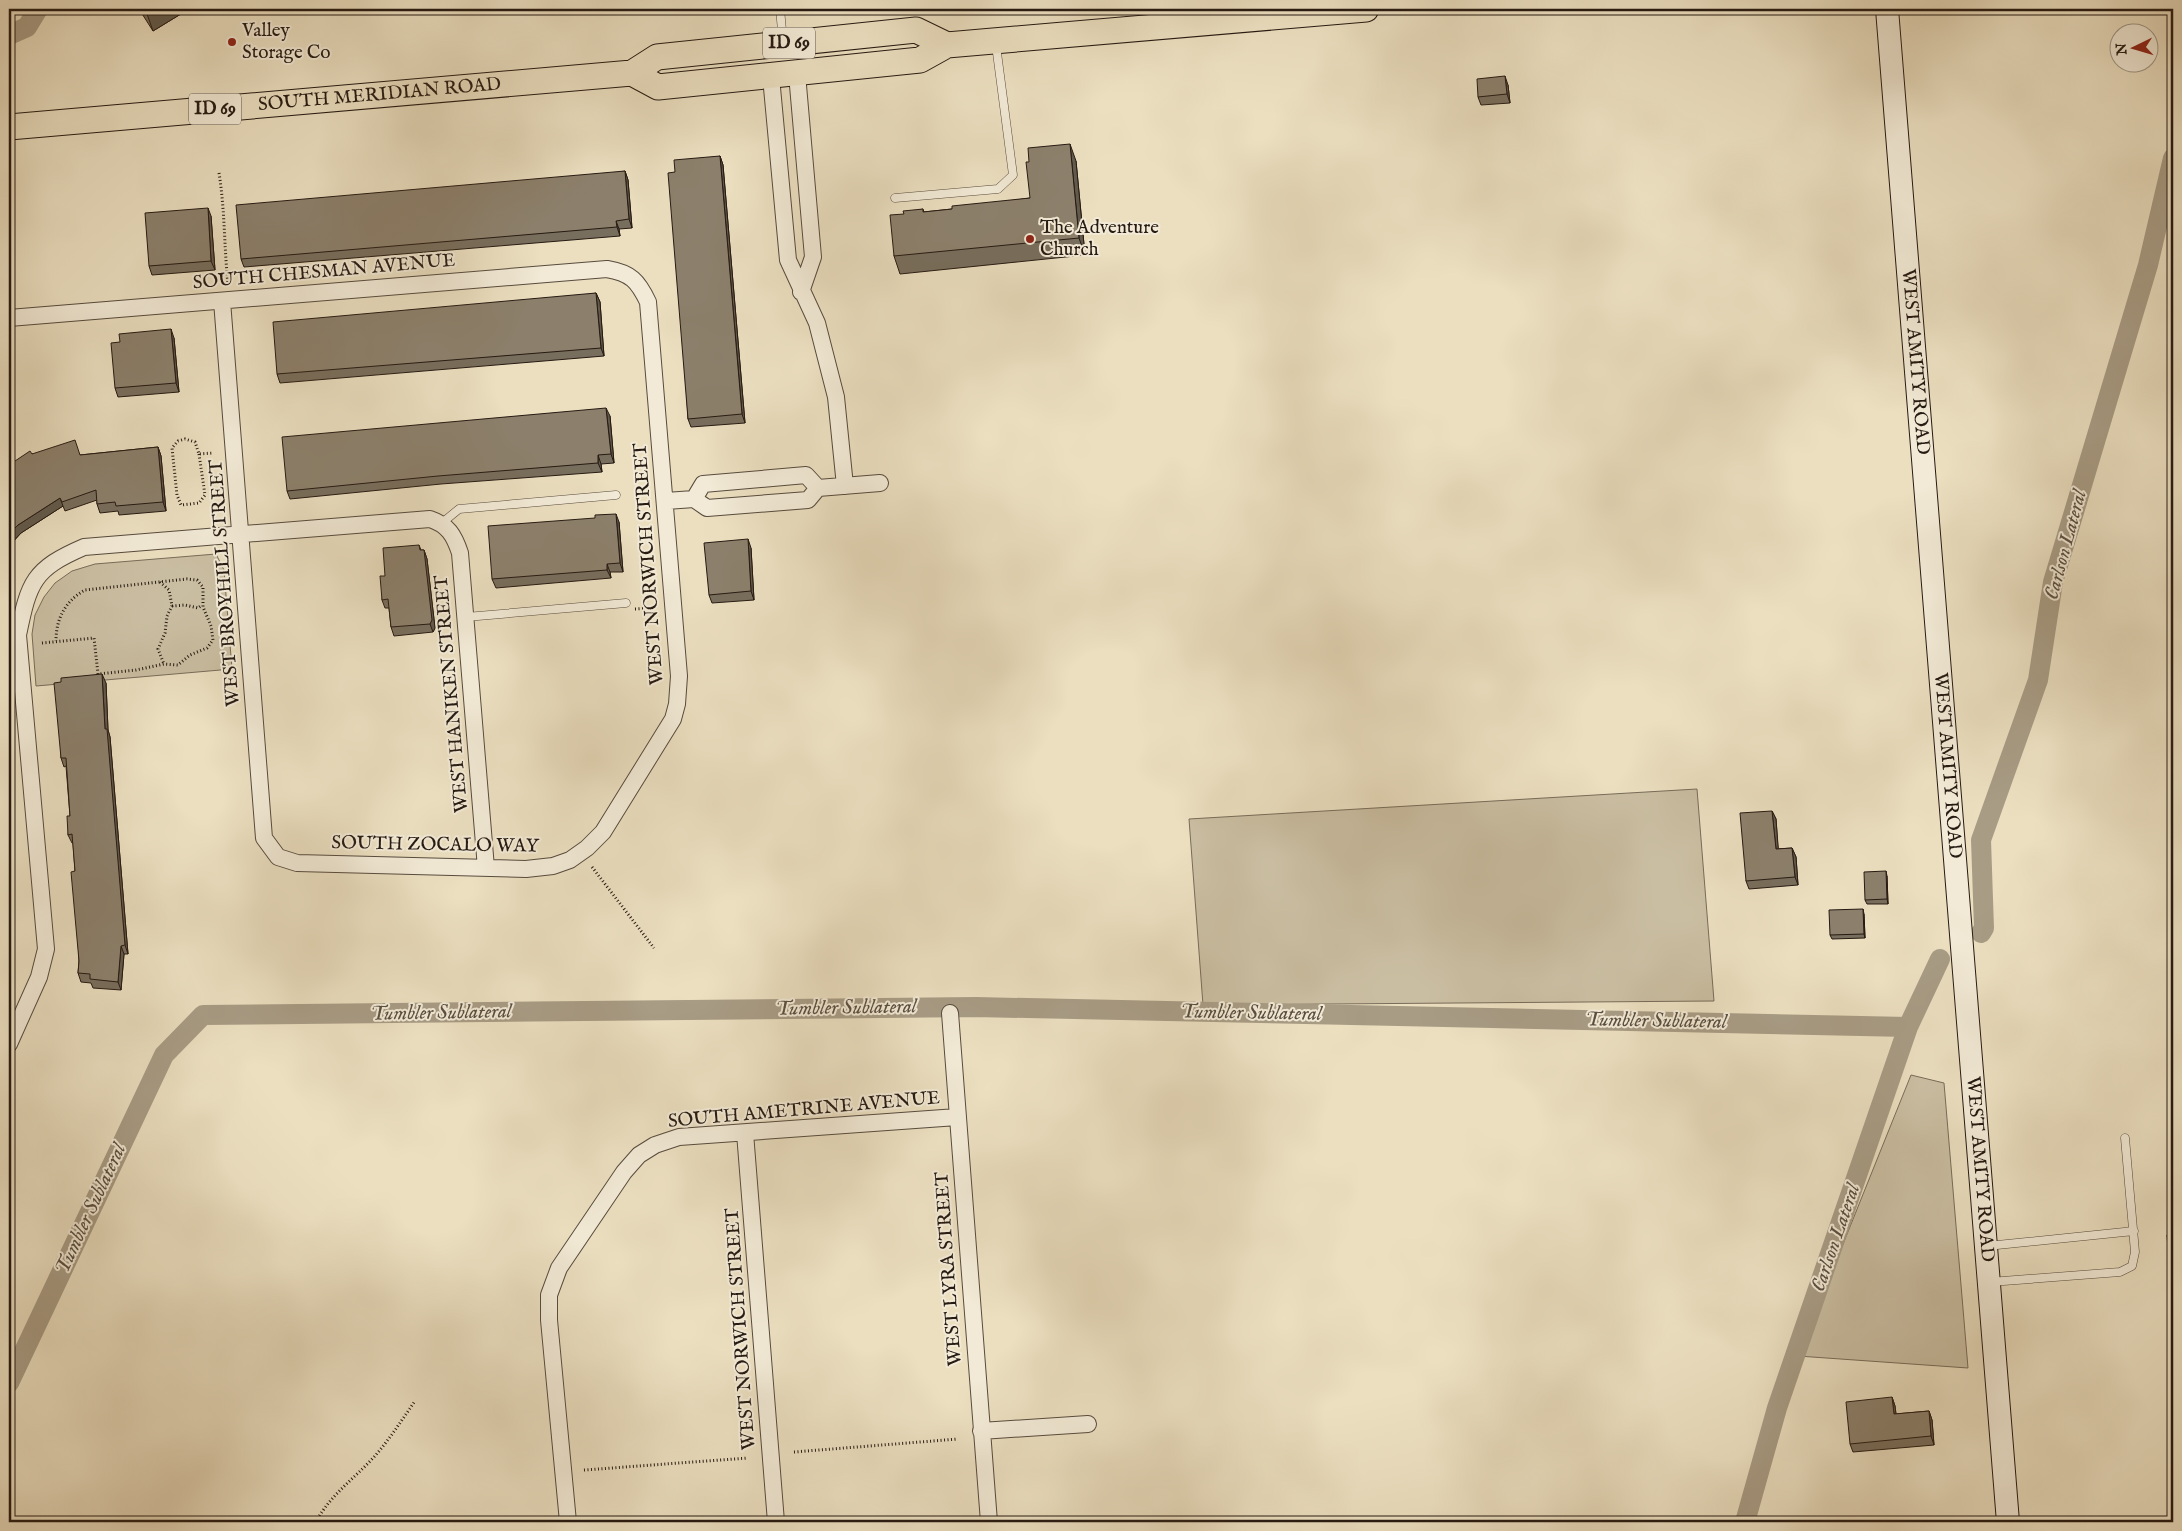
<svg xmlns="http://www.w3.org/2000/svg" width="2182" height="1531" font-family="'IM FELL English',serif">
<rect width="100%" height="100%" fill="#ebdfc0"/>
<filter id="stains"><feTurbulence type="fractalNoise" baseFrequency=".004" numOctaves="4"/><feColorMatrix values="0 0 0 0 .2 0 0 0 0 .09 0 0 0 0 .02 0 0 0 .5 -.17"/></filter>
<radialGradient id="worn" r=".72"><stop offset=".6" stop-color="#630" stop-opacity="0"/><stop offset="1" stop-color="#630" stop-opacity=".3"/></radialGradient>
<!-- green -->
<path fill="#cabea2" stroke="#786c5a" d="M216,554l8,16 8,99 -196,17 -4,-52 3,-19 9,-18 11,-14 17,-12 23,-7z
M1697,789l17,212 -511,4 -14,-186z
M1911,1075l33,8 24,285 -170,-12z"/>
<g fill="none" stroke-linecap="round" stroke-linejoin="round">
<!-- canal -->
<path stroke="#a89c85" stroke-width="20" d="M9,35l18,-8 11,-18
M1981,933l3,-5 -3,-88 57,-160 15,-98 95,-317 25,-107
M9,1383l155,-328 39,-40 773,-8 932,20
M1745,1522l32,-114 131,-381 32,-68"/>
<defs>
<path id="lane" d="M780,9l3,32
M895,198l103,-9 15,-14 -17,-130
M442,523l17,-14 157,-14
M466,617l160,-14
M1987,1246l147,-15
M1990,1282l130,-10 12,-6 3,-14 -10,-114"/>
<path id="street" d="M797,74l16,183 -12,35
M771,77l17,183 29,63 19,74 9,89
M9,318l598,-49c24,4 31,12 41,33l31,374 -2,28 -4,15 -70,113 -16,16 -17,12 -17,6 -27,3 -229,-6 -19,-6 -14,-19 -42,-537
M818,488l62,-5
M666,501l28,-2 13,9 101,-8 10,-12 -12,-13 -103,9 -9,15
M950,1013l39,509
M9,1044l30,-67 7,-28 -28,-314c11,-53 15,-66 66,-88l346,-28c18,6 24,16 30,34l26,315
M745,1133l31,389
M981,1431l107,-7
M568,1522l-19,-202v-25l10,-27 65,-96 15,-17 16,-10 24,-8 278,-20"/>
<g id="secondary">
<path id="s1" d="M1887,9l121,1513"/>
</g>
<g id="primary">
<path d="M632,73l26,14 262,-27 27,-15 419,-36"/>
<path id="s2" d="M9,127l623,-54 25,-16 259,-27 31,15"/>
</g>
</defs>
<!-- lane casing -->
<use href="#lane" stroke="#574b3e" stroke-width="9"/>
<!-- street casing -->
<use href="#street" stroke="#574b3e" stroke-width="18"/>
<!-- secondary casing -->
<use href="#secondary" stroke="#261a12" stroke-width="24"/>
<!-- primary casing -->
<use href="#primary" stroke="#261a12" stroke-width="27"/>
<!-- path -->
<path stroke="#261a12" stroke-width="3" stroke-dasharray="1 2.5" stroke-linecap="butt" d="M219,173c6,37 5,74 9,111
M199,454l6,41 -6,8 -18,2 -4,-10 -5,-47 6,-7 7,-2 10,3 4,12 14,-1
M160,582l9,8 3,16 -5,10 -2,17 -7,16 6,15
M172,606l13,-1 13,3 4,-3
M635,609l18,-1
M42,643l52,-5 4,36 38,-4 28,-6 14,1 12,-10 17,-7 6,-8 -2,-14 -8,-19v-20l-6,-7 -10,-1 -102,11c-20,11 -29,29 -29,51
M592,867l62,81
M794,1452l164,-13
M584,1470l164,-12
M316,1522c14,-27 38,-43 58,-65 15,-17 28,-37 41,-56"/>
<!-- lane -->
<use href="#lane" stroke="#f2ead6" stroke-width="8"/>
<!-- street -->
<use href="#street" stroke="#f2ead6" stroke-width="16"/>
<!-- secondary -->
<use href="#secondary" stroke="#f2ead6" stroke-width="22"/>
<!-- primary -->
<use href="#primary" stroke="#ebdfc0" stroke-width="25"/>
</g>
<!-- wall -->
<path fill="#786e5d" stroke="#261a12" d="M139,9h50l-36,22z
M1508,85l2,18 -29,2 -3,-8z
M720,156l3,9 22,258 -54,4 -3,-8 -13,-247z
M1076,161l9,94 -185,19 -6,-18 10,-42 19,-5 1,3 28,-3 78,-11z
M625,171l3,9 4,48 -13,1 1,7 -376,31 -3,-8z
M211,216l4,54 -63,5 -3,-9z
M596,293l4,9 4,54 -324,27 -3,-9z
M174,338l5,54 -61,5 -3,-9z
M610,416l4,47 -13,1 1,8 -161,12 -151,15 -3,-8z
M158,447l3,9 5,55 -47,4 -1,-4 -18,2 -3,-9v-4l-32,11 -2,-5 -42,27 -12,13v-81l23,-11 48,1z
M619,522l4,50h-13l1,6 -115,10 -4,-9z
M419,545l2,5h3l3,9 8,69 -2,4 -39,4 -3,-9 -2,-19h-4l-3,-8 3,-24z
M751,548l3,52 -42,3 -3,-8z
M61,682l45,1 2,47 2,7 18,217h-4l-3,36 -28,-2 -2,-5 -10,-1 -3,-9 1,-12 -4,-90 -2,-28h-1l-4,-8 2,-19 -4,-50 -2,1 -3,-9z
M1772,811l4,8 2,30 14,-1 4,9 2,28 -49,4 -3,-8z
M1887,876l1,28h-21l-2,-4z
M1864,914l1,24 -33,1 -2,-4z
M1892,1397l3,9 1,8 33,-3 3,9 2,25 -81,7 -3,-8z"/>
<!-- shaded-wall -->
<path fill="#625a4c" stroke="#261a12" d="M156,9h33l-36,22 -6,-17z
M1505,76l3,9 2,18 -3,-9z
M1070,144l6,17 9,94 -6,-17z
M720,156l3,9 22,258 -3,-9z
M625,171l3,9 4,48 -3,-9z
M208,208l3,8 4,54 -4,-9z
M616,221l3,8 1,7 -3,-9z
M596,293l4,9 4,54 -3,-8z
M171,329l3,9 5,54 -3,-9z
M606,408l4,8 4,47 -3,-9z
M158,447l3,9 5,55 -3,-9z
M598,455l3,9 1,8 -4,-9z
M60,498l3,8 -42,27 -12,13v-12l9,-9z
M616,514l3,8 4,50 -3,-9z
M748,539l3,9 3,52 -3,-9z
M424,550l3,9 8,69 -2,4 -3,-8z
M607,564l3,8 1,6 -4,-8z
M102,674l4,9 2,47 2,7 18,217 -3,-9 -20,-216z
M1772,811l4,8 3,39 -3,-9z
M1792,848l4,9 2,28 -3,-8z
M1886,871l1,5 1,28 -1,-5z
M1863,909l1,5 1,24 -1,-4z
M121,946l3,8 -3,36 -3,-8z
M1892,1397l3,9 2,17 -3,-9z
M1929,1411l3,9 2,25 -3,-9z"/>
<!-- building -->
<path fill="#8c806c" stroke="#261a12" d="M144,9h12l-9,5z
M1505,76l2,18 -29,3 -1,-18z
M1070,144l9,94 -185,18 -4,-41 14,-1 -1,-3 20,-2v3l29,-3v-3l78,-8 -4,-36h3l-1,-14z
M720,156l22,258 -54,5 -20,-246 7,-1 -1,-12z
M625,171l4,48 -13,2 1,6 -376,32 -5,-54z
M208,208l3,53 -62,5 -4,-53z
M596,293l5,55 -324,26 -4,-52z
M171,329l5,54 -61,5 -4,-45 9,-1 -1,-8z
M606,408l5,46 -13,1v8l-160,13 -151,15 -5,-54z
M75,440l5,15 78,-8 5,55 -47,4 -1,-4 -18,2 -1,-14 -34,12 -2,-4 -42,27 -9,9v-69l21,-14 2,3z
M616,514l4,49 -13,1v6l-115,9 -4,-53 107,-8v-3z
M748,539l3,52 -42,4 -5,-52z
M419,545l1,5h4l8,70 -2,4 -39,3 -3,-28 -6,1 -2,-24h5l-2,-28z
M102,674l3,55h2l18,216 -4,1 -3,36 -28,-3v-5l-12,-1 1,-12 -8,-89 4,-1 -3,-37 -4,1 -1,-19h3l-4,-58h-5l-7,-75 7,-1v-4z
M1772,811l4,38 16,-1 3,29 -49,4 -6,-68z
M1886,871l1,28 -22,1 -1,-28z
M1863,909l1,25 -34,1 -1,-25z
M2173,1234v66h-1l-5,-65z
M1892,1397l2,17 35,-3 2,25 -81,8 -4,-42z"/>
<!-- markers -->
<g fill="#8f2418" stroke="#f2ead6" stroke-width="2">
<circle cx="232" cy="42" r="5"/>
<circle cx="1030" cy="239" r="5"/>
</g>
<g text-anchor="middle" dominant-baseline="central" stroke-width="4" stroke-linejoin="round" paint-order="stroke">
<!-- shield labels -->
<g fill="#f2ead6" stroke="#63584d" stroke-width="1">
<rect x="763" y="27.5" width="52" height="31" rx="4"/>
<rect x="189" y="93.5" width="52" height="31" rx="4"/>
</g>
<g font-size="18" font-weight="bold" fill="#261a12">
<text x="789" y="43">ID 69</text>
<text x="215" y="109">ID 69</text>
</g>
<!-- poi labels -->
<g font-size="19" fill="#261a12" stroke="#f2ead6" text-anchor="start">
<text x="242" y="31">Valley<tspan x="242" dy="22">Storage Co</tspan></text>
<text x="1040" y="228">The Adventure<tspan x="1040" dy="22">Church</tspan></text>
</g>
<!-- street labels -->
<g font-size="19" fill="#261a12" stroke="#f2ead6">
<text stroke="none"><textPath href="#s2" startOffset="372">SOUTH MERIDIAN ROAD</textPath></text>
<text transform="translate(324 272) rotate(-5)">SOUTH CHESMAN AVENUE</text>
<text stroke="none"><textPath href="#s1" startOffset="354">WEST AMITY ROAD</textPath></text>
<text transform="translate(649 564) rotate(-94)">WEST NORWICH STREET</text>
<text transform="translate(225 583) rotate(-94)">WEST BROYHILL STREET</text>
<text transform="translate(452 694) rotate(-95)">WEST HANIKEN STREET</text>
<text stroke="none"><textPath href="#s1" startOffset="759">WEST AMITY ROAD</textPath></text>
<text transform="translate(435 845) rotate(1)">SOUTH ZOCALO WAY</text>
<text transform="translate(804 1110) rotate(-5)">SOUTH AMETRINE AVENUE</text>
<text stroke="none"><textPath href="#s1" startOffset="1164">WEST AMITY ROAD</textPath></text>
<text transform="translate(949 1269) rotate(-94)">WEST LYRA STREET</text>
<text transform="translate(741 1329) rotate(-94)">WEST NORWICH STREET</text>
</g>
<!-- water labels -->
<g font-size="20" font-style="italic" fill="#5a4e40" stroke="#f2ead6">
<text transform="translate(2066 545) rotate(-75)">Carlson Lateral</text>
<text transform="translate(846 1008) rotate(-1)">Tumbler Sublateral</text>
<text transform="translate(441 1013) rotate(-1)">Tumbler Sublateral</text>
<text transform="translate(1251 1013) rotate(1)">Tumbler Sublateral</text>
<text transform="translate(1656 1021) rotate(1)">Tumbler Sublateral</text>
<text transform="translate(91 1209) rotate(-65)">Tumbler Sublateral</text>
<text transform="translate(1836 1238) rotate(-71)">Carlson Lateral</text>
</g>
</g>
<!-- margin -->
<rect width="2182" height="1531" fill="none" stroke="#ebdfc0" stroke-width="30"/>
<rect x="10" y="10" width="2162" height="1511" fill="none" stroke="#261a12" stroke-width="2.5"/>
<rect x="15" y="15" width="2152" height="1501" fill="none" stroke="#261a12"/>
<!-- north arrow -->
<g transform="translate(2134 48) rotate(265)"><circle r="24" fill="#f2ead6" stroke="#a09788"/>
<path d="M0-4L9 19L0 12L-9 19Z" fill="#8f2418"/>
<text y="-8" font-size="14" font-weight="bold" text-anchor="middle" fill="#261a12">N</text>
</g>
<rect width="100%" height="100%" filter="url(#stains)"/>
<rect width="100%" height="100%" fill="url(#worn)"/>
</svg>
